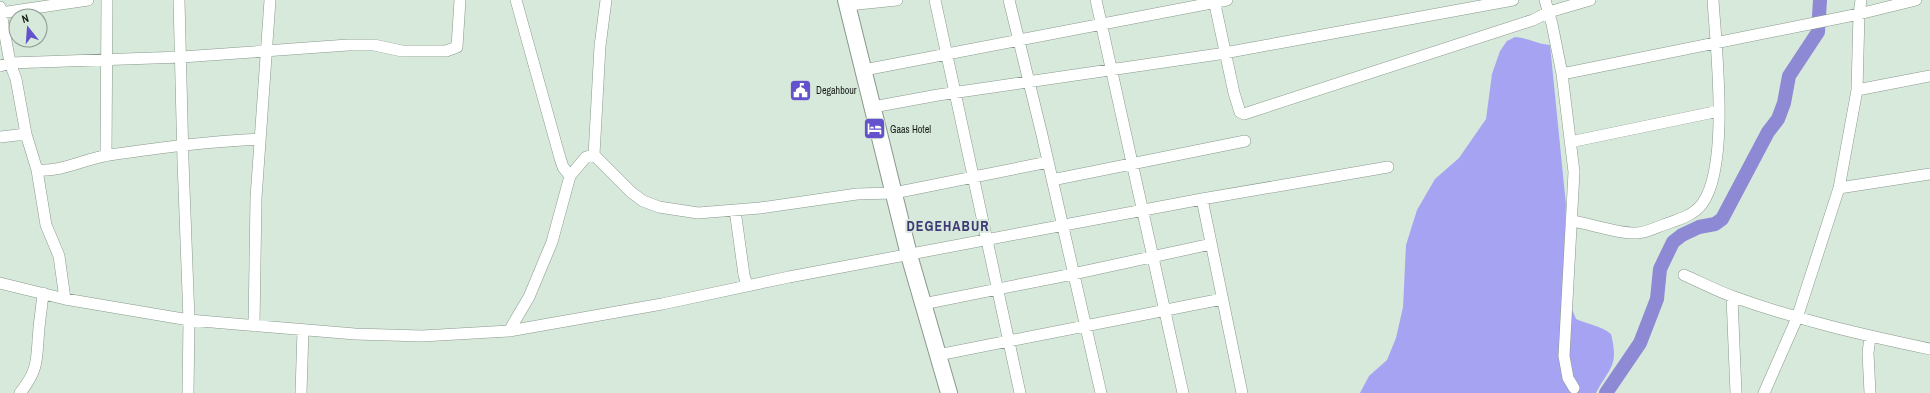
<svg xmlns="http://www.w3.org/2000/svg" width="1930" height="393" font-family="'Archivo Narrow',sans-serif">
<rect width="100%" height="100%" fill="#d7e9db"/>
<!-- forest -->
<path fill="#a6a4f2" d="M1515,37c13,1 22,7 35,8l16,160 -3,83 13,31c13,6 24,6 35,15 8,32 -1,33 -15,59h-236l9,-17 18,-16 9,-22 7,-31 3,-62 11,-35 18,-31 24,-21 27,-39 6,-45 8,-23 7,-10z"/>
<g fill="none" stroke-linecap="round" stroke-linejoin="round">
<!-- river -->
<path stroke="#8d89d5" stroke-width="14" d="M1606,393l34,-50 17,-44 3,-30 13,-27 9,-7 17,-8 16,-3 7,-5 46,-87 10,-13 6,-16 5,-27 29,-44 2,-32"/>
<defs>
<path id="minor" d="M179,0l4,161 6,159 -1,73
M516,0l44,158 3,9 7,9
M935,0l85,393
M1009,0l33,135 59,258
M1096,0l87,393
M1214,0l20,93 6,19 4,2 289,-94 16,-8 41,-12
M1545,0l7,24 10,50 12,98 -10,184 4,22 6,10
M848,5l49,-5
M0,7l10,56 6,16 10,55 11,36 9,55 13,31 6,43
M0,13l88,-13
M0,66l10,-3 172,-6 166,-12h26l28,6h44l11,-4 3,-47
M864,70l363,-70
M1562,74l297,-60 57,-14
M1857,90l73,-14
M873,107l65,-12 281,-41 294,-54
M0,137l26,-3
M1570,142l149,-31
M594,155l37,37 12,9 16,6 39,6 62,-5 97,-14 37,-1 154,-31
M594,155l6,-109 6,-46
M106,156l1,-156
M37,170c25,2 47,-11 72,-15 50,-7 101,-14 151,-16
M1052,180l193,-39
M1839,188l91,-14
M1202,199l40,194
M735,210l9,65 3,10
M1572,221c20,3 46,13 65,12 8,0 18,-5 26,-8 14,-5 30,-9 39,-21 28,-38 14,-156 11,-204
M1684,275c16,7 33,16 50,22 64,23 129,38 196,52
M0,283l65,16 124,21 166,14 67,2 87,-5 153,-27 127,-27 413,-78 186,-32
M1732,297l4,96
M923,304l150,-30 138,-30
M254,326l2,-128 14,-198
M509,331l20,-34 23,-55 18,-66 16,-19 8,-2
M1870,337l-2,16 2,40
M938,355l284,-56
M20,393c20,-25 16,-35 19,-65 1,-11 3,-23 4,-35
M301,393l2,-63
M1764,393l33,-75 42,-130 18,-98 2,-76 2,-14"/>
<path id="highway" d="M846,0l63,255 40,138"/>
</defs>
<!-- minor casing -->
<use href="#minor" stroke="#88998c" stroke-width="12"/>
<!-- highway casing -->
<use href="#highway" stroke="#88998c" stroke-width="18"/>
<!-- minor -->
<use href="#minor" stroke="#fff" stroke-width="11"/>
<!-- highway -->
<use href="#highway" stroke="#fff" stroke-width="16"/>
</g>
<!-- icons -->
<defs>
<symbol id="civic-square" viewBox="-11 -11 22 22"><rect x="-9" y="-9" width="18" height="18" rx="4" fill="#6352cb" stroke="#d7e9db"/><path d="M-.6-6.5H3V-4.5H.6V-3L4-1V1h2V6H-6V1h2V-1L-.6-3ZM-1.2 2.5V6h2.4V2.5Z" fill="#fff"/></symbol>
<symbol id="hotel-square" viewBox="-11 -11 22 22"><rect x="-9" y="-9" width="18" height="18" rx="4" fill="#6352cb" stroke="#d7e9db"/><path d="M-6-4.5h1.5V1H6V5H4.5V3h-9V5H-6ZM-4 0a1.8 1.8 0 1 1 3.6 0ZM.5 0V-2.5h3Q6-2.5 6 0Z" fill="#fff"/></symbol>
</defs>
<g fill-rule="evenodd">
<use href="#civic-square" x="788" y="78" width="25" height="25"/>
<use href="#hotel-square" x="862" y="116" width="25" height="25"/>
</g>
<g text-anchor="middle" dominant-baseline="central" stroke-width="4" stroke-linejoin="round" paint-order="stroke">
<!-- poi labels -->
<g font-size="10" fill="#151b16" stroke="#d7e9db" text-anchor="start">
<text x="816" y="90">Degahbour</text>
<text x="890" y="129">Gaas Hotel</text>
</g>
<!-- district labels -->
<g font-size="14" font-weight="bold" letter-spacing="1" fill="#3f3a76" stroke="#d7e9db">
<text x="948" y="226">DEGEHABUR</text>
</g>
</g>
<!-- north arrow -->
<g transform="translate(28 28) rotate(343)"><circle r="19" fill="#d7e9db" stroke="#89978c"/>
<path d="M0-3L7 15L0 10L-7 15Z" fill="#6352cb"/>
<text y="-6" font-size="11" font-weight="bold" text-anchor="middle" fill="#151b16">N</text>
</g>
</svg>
